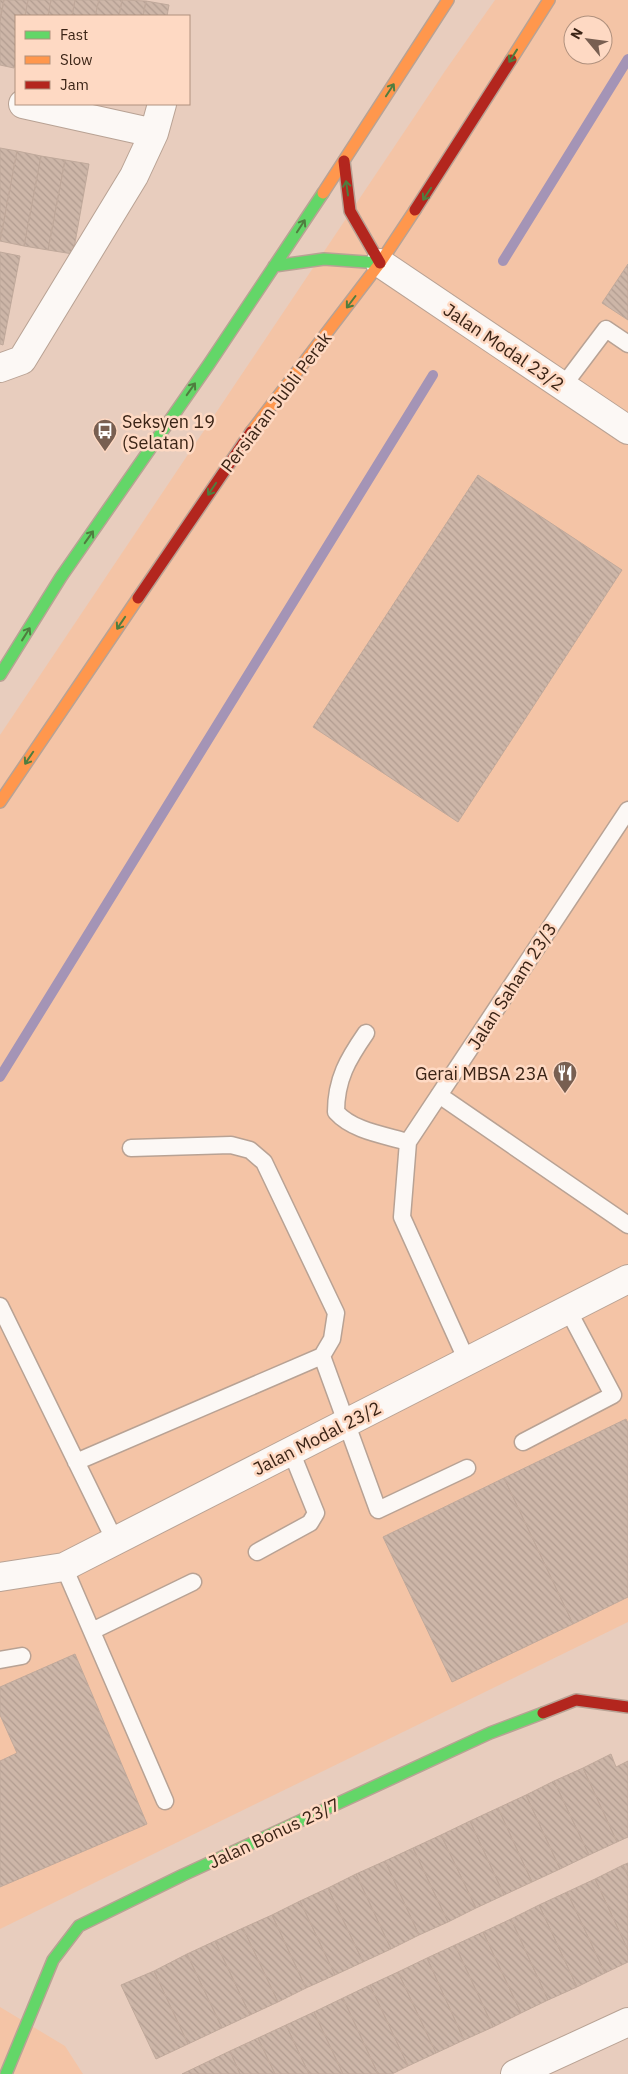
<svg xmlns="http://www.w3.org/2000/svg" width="628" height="2074" font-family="'IBM Plex Sans',sans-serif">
<defs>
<pattern id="building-back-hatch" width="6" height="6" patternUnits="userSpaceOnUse" patternTransform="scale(1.25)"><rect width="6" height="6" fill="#cdb6a8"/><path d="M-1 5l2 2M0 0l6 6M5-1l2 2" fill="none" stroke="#b19c90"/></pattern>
</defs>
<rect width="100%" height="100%" fill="#e8cdbe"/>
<!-- built -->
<path fill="#f4c4a6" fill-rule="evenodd" d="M495,0h133v1622l-628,307v-1194l445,-664zM573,25h30v30h-30z
M0,2007l65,39 18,28h-83z"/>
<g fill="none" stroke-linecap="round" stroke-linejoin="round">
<!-- stream -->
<path stroke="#a494b6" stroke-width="10" d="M503,261l125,-202
M0,1077l433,-702"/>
</g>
<!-- building -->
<path fill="url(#building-back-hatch)" stroke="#c0a99b" d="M0,0h4l-4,21z
M4,0h24l-3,16h-9v41l-2,11 -14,-3v-44z
M28,0h23l-3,16h-23z
M51,0h24l-3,16h-24z
M75,0h24l-4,16h-23z
M99,0h23l-3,16h-24z
M122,0l24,1 -3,15h-24z
M146,1l23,4 -2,11h-24z
M0,148l17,3 -17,90z
M17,151l24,5 -17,90 -24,-5z
M41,156l24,4 -17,90 -24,-4z
M65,160l24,4 -16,90 -25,-4z
M0,252l20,4 -17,89 -3,-1z
M628,264v56l-26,-17z
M478,475l144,95 -164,252 -145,-95z
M626,1419l2,4v174l-55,27 -69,-146z
M504,1478l69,146 -121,58 -69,-145z
M75,1654l72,170 -147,63v-126l17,-8 -17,-38v-28z
M611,1754l5,13 12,-6v76l-11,5 -34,-74z
M583,1768l34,74 -28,13 -35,-74z
M554,1781l35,74 -29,14 -34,-74z
M526,1795l34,74 -28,13 -34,-74z
M498,1808l34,74 -28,13 -34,-74z
M470,1821l34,74 -28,13 -35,-73z
M441,1835l35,73 -28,14 -35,-74z
M413,1848l35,74 -29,13 -34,-74z
M385,1861l34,74 -28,14 -35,-75z
M628,1863v13l-5,-11z
M623,1865l5,11v74l-33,-71z
M356,1874l35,75 -28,13 -35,-74z
M595,1879l33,71v12l-23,11 -38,-81z
M328,1888l35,74 -28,13 -35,-74z
M567,1892l38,81 -28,14 -38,-82z
M300,1901l35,74 -29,13 -34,-73z
M539,1905l38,82 -29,13 -37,-81z
M272,1915l34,73 -28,14 -35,-74z
M511,1919l37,81 -27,13 -38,-81z
M243,1928l35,74 -28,13 -35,-74z
M483,1932l38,81 -28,14 -38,-82z
M215,1941l35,74 -28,13 -35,-74z
M455,1945l38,82 -29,13 -37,-82z
M187,1954l35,74 -34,16 -34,-73z
M427,1958l37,82 -28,13 -38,-81z
M154,1971l34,73 -32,15 -35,-74z
M398,1972l38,81 -28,13 -38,-81z
M370,1985l38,81 -16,8h-14l-35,-76z
M343,1998l35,76h-35l-29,-62z
M314,2012l29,62h-34l-23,-49z
M286,2025l23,49h-34l-17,-36z
M258,2038l17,36h-35l-10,-23z
M230,2051l10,23h-58z"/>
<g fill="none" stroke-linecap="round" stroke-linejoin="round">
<defs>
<path id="lane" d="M563,386l43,-57 22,15
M366,1033c-18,26 -30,46 -30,79 17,19 48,23 72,30
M439,1095l189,130
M0,1306l115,235
M322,1356l56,154 89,-42
M467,1361l-65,-144 6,-75 220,-332
M523,1442l90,-47 -45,-85
M76,1462l246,-106 10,-17 4,-26 -72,-151 -14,-12 -19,-5 -100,3
M257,1552l53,-29 6,-10 -25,-62
M64,1567l101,234
M92,1631l101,-49
M0,1660l22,-4"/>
<path id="street" d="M23,104l131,29
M380,263l248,167
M0,368l22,-8 112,-184 20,-43 8,-29
M0,1577l64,-10 564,-288
M515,2074l113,-52"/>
<path id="fast" d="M274,266l50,-7 56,4
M0,675l61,-98 148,-213 114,-171
M6,2074l47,-114 26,-34 104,-51 307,-142 53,-20"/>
<path id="slow" d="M511,60l38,-60
M323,193l125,-193
M251,432l129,-169 35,-53
M0,802l138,-204"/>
<path id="jam" d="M344,161l6,50 30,52
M415,210l96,-150
M138,598l113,-166
M543,1713l33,-13 52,7"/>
</defs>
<!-- lane casing -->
<use href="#lane" stroke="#b8a294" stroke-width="19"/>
<!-- street casing -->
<use href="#street" stroke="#b8a294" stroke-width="30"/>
<!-- fast casing -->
<use href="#fast" stroke="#b8a294" stroke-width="14"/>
<!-- slow casing -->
<use href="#slow" stroke="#b8a294" stroke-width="14"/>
<!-- jam casing -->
<use href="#jam" stroke="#b8a294" stroke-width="14"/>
<!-- lane -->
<use href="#lane" stroke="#fcf8f5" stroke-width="16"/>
<!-- street -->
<use href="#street" stroke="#fcf8f5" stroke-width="28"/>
<!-- fast -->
<use href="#fast" stroke="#63d668" stroke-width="11"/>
<!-- slow -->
<use href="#slow" stroke="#ff974d" stroke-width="11"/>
<!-- jam -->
<use href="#jam" stroke="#b3261e" stroke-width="11"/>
</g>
<!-- one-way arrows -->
<defs><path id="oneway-shaft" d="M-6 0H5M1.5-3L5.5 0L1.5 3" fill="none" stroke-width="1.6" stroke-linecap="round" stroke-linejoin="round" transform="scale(1.25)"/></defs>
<g stroke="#4f7d3f">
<use href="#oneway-shaft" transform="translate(513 56) rotate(122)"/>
<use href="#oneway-shaft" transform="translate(390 90) rotate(-57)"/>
<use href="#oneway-shaft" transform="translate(347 188) rotate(-98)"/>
<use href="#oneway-shaft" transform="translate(427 194) rotate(124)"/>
<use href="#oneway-shaft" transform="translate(301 226) rotate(-57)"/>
<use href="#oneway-shaft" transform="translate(351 302) rotate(127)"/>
<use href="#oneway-shaft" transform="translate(191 389) rotate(-55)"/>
<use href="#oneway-shaft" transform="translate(212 489) rotate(124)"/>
<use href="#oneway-shaft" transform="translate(89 537) rotate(-55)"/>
<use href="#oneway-shaft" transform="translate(121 623) rotate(124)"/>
<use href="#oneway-shaft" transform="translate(26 634) rotate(-58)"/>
<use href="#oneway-shaft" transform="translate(29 758) rotate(124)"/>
</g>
<!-- icons -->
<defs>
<symbol id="bus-pin" viewBox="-11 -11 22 30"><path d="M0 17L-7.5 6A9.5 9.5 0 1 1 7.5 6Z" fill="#785f51" stroke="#fed9c3"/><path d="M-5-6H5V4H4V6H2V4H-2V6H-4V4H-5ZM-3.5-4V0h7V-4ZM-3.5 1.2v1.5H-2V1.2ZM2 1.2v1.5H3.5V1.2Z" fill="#fff"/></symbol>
<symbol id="restaurant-pin" viewBox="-11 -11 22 30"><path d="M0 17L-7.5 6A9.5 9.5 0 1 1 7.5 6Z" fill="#785f51" stroke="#fed9c3"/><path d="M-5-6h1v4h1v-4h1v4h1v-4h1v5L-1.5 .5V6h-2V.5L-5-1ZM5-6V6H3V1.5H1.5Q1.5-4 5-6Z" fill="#fff"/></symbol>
</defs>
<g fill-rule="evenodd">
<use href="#bus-pin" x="91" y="417" width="28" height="38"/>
<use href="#restaurant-pin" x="551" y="1059" width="28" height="38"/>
</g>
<g text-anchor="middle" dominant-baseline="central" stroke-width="5" stroke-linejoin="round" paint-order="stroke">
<!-- street labels -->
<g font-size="18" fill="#3b2416" stroke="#fed9c3">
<text transform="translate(504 347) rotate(34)">Jalan Modal 23/2</text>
<text transform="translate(276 402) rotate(-53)">Persiaran Jubli Perak</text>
<text transform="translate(512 986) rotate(-57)">Jalan Saham 23/3</text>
<text transform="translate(317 1438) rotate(-27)">Jalan Modal 23/2</text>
<text transform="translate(274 1833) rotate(-25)">Jalan Bonus 23/7</text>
</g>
<!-- poi labels -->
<g font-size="18" fill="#3b2416" stroke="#fed9c3" text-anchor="start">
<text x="122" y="421">Seksyen 19<tspan x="122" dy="21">(Selatan)</tspan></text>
<text x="548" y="1073" text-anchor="end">Gerai MBSA 23A</text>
</g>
</g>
<!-- legend -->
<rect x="15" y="15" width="175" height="90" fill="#fed9c3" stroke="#b0917e"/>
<rect x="25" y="31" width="25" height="8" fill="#63d668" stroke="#b0917e"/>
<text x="60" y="40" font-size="15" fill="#3b2416">Fast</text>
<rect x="25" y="56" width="25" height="8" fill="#ff974d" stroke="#b0917e"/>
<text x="60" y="65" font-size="15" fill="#3b2416">Slow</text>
<rect x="25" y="81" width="25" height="8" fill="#b3261e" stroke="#b0917e"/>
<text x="60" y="90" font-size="15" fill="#3b2416">Jam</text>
<!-- north arrow -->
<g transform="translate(588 40) rotate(299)"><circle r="24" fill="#fed9c3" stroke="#b0917e"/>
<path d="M0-4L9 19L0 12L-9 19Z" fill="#785f51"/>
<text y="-8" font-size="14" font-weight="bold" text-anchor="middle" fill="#3b2416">N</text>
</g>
</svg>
